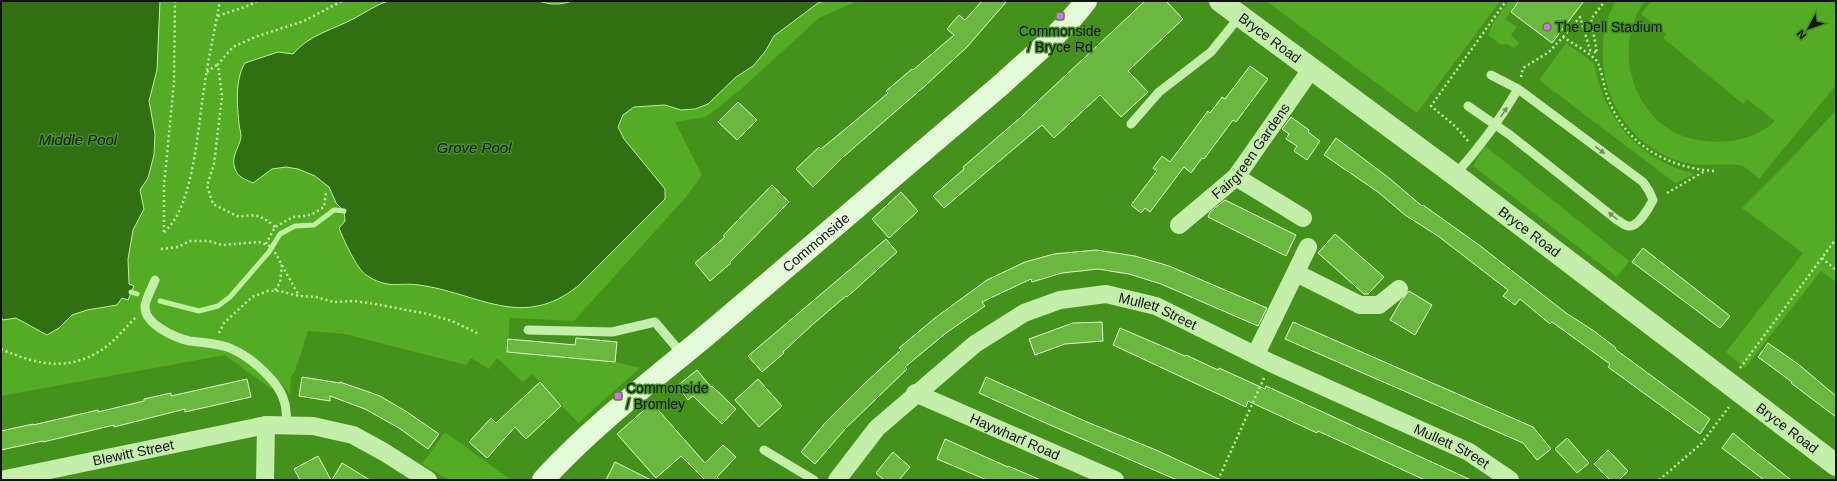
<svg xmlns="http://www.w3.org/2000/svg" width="1837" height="481" font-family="Helvetica,sans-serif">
<rect width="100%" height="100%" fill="#44921b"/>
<!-- green -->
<path fill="#54ab24" d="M1,1h856l-38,17 -80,73 -33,26 -31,5 27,53 -16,22 -112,124 -64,-3 -3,34 108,10 25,6 -62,55 -46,-49 -9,8 -26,-24 -8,11 -18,-11 -5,7 -121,-31 -37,-3 -13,40 -4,6 -1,18 -9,-12 -10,6 -46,-34 -224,41z
M1266,1h234l-83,112z
M1509,1h10l-14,18 12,8 -6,8 8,8 -5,5 -7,-4 -6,1 -13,-10 4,-10z
M1615,1h30c-31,40 -16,105 27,130 18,10 40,12 59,10 15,-2 33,-9 44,-20l-28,-22 -4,5 -80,-66 3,-4 -25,-20 10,-13h185v84l-77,94c-5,-4 -11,-11 -17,-13 -6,-3 -40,0 -51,-2 -62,-12 -96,-72 -87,-131 1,-11 7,-22 11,-32z
M1566,43l28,20c11,57 43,96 101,111l-20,9 -136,-103z
M1836,110v172l-15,-11 -76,97 -19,-16 77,-99 -61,-45 49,-49z
M1485,146l144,115 -12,16 -144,-111z
M445,432l66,48h-62l-27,-16z"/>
<!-- water -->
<path fill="#317012" stroke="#bdf19e" d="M1,1h159l-3,69 -8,31 6,33 -1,21 -6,23 -8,12 4,19 -11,21 -5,29 1,25 5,2 -6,14 -6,-2 -5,7 -30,5 -15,5 -13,13 -12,7 -31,-17 -13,2 -2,-3z
M388,1h151c11,4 22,4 33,0h252l-6,2 -44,33 -9,16 -12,14 -17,11 -28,27 -13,5 -14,1 -16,-5 -31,2 -11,8 -5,12 6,12 41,50v10l-87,87c-56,45 -100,7 -159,-1 -22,-3 -30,5 -53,-10 -9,-6 -23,-36 -27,-47l6,-7 -1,-10 -8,-8 -7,-16 -14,-11 -17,-7 -12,-2 -14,2 -19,14c-6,-3 -14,-5 -17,-12 -7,-14 4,-23 5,-35 0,-4 -2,-9 -2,-13 -2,-18 -4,-44 6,-60l33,-11 15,2c15,-19 42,-25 62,-36 11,-6 21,-13 33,-17z"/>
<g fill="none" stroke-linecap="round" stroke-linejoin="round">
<!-- stream -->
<path stroke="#bdf19e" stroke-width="5" d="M131,292l6,2
M160,301l39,10 19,-5 12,-9 39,-45 11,-18 15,-8 19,-1 20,-15 10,1"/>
</g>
<!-- building -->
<path fill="#6ab83f" stroke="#e0fad1" d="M982,1h25l-40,46 -41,38 -84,73 -29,29 -17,-18 23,-22 2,2 39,-32 28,-24 -2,-2 26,-22 1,1 41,-35 -7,-6 12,-14 6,5z
M1145,1h21l17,18 -55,52 20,21 -27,25 -21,-22 -46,43 -12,-13 -98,83 -11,-12 31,-27 -1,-2 57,-49z
M1519,1h65l-32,42 -41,-31z
M1250,66l18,13 -32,43 -3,-2 -29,39 -2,-1 -11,15 -7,-6 -34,45 -5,-4 -4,5 -10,-8 26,-34 -4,-3 9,-12 8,6 38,-51 2,2 12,-16 3,2z
M738,102l19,18 -20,20 -19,-18z
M1291,117l18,13 -1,2 12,9 -13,19 -13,-9 3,-5 -11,-7 3,-5 -7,-5z
M1336,138l53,40 33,28 1,-1 56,40 87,68 28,18 22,17 -1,1 95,70 -10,15 -92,-67 2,-3 -58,-42 -2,2 -30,-25 -5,6 -12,-9 5,-6 -70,-54 -33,-21 -27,-23 -54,-37z
M772,185l17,17 -59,60 1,1 -21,18 -15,-18 30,-26 -2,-1 12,-13z
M901,192l17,19 -29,27 -17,-19z
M1225,200l71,35 -10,21 -78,-39 2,-5z
M1335,234l49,43 -16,17h-4l-46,-41z
M886,239l11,13 -50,45 -1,-1 -34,29 -29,27 1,1 -22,19 -14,-16z
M1643,248l87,68 -10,12 -88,-66z
M1096,250l39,6 34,10 98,42 -9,18 -97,-42 -32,-10 -31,-5 -36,4 -30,9 -1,-3 -49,23 3,4 -39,27 -41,34 2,2 -61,59 -31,36 -14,-12 24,-29 39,-39 37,-34 -2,-2 36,-30 52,-38 38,-18 29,-8z
M1409,291l23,14 -17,30 -25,-15 11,-19z
M1102,322l1,19 -38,3 -30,11 -6,-16 44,-16z
M1293,322l240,105 18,22 -14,11 -14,-17 -238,-104z
M1120,328l65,28 1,-1 32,15 1,-2 46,21 1,-3 205,94h-46l-107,-49 -1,2 -69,-32 -2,6 -133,-62z
M576,338l41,4 -2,20 -108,-10 1,-13 67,6z
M1768,343l30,21 38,32v21l-45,-34 1,-1 -34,-25z
M697,370l14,17 1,-1 24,23 -14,15 -29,-28 -5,4 -11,-14z
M302,377l38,6v-1l40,14 27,16 32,22 -11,15 -29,-21 -34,-19 -35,-13v5l-31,-5z
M986,377l101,45 69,28 65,30h-44l-136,-59 -62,-28z
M247,379l4,18 -66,15v-3l-71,18v-2l-71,17v-1l-42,9v-19l32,-7v1l65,-15v2l46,-11v-2l27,-6v3z
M758,379l24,27 -23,21 -24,-27z
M540,382l21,24 -35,33 -11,-12 -28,31 -18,-16 22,-24 5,5z
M652,403l53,60 18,-18 13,12 -19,20 3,3h-15l-24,-24 -25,22 -39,-44z
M1733,433l19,16 39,31h-27l-42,-32z
M1567,438l22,25 -12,10 -22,-24z
M945,439l63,28v-1l33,14h-54l-50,-21z
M1608,450l20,21 -9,9h-9l-16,-16z
M893,452l17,15 -11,13h-15l-8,-7z
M318,456l13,24h-31l-6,-11z
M615,462l36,18h-45z
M342,463l28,17h-38z"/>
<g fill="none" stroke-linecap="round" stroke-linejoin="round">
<!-- path -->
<path stroke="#c3efab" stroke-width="2.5" stroke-dasharray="2 3" stroke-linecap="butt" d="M218,16l32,-11 7,-4
M1563,37l17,-20 10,33 7,3 -6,-34 14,-18
M207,72l11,-8
M1521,77l2,-9 26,-16 14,-15c10,7 24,14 33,23 5,5 8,29 12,38 17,46 59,70 107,73
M1468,141l-12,-14 -25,-21 75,-105
M1667,193l38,-22
M275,227c-13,-11 -19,-14 -36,-10l-26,-13 -6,-18 7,-22 8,-67 -4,-33 15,-17 22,-10 49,-16 38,-20
M164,232c31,-25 34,-111 41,-150 4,-27 10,-54 15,-81
M164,232v-46l10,-104 1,-81
M266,244l9,-17 18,-10 18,-2 13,-8 2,-15
M161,249l17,-2 12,-6h19l13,4 37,-3 13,5 27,49
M1822,258l14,12
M275,290l5,-7 2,-19
M219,333l5,-10 28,-26 16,-6h12l19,5 17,1 18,5 20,-1 21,3 53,10 24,7 27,13
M1,349c34,15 65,23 99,2 13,-8 25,-23 36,-34
M1740,368l96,-129
M1218,480l46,-102
M1659,480l42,-36 28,-37"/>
<!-- service -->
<path stroke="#c3efab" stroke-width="9" d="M1491,75l27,14
M1131,124l28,-32 52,-40 29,-36
M1455,175c24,-27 45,-55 63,-86l125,93 6,9 4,9c-4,8 -15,27 -24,26 -4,0 -8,-4 -12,-6l-107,-85 -42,-29
M155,280c-3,8 -9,18 -10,26 -1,18 30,32 45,35 13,2 29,2 42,8 18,8 47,32 52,52 3,7 2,17 3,24
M528,330l84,2 43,-10 27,32
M764,450l50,30"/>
<!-- minor -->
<g stroke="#c3efab" stroke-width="18">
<path d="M1236,177l67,41"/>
<path id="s1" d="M1179,225l57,-48 76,-109"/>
<path d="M1296,273l64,32h19l20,-16"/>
<path d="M1256,354l52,-107"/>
<path id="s2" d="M915,393l200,87"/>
<path id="s3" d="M1,480l265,-55 47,1 40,9 31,17 44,28"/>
<path d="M265,480l1,-55"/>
<path id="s4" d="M837,480l40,-52 98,-84 49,-31 36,-13 46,-6 50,12 115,57 198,89 41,28"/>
</g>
<!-- tertiary -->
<path stroke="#c3efab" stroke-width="22" id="s5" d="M1220,1l235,174 381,290"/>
<!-- secondary -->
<path stroke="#e4fad8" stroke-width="22" id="s6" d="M543,480c54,-59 118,-106 178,-157 94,-80 188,-159 281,-239 29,-27 61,-52 84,-83"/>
</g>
<!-- one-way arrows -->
<defs><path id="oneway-solid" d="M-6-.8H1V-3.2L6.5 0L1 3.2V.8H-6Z"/></defs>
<g fill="#738b66">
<use href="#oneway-solid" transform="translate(1504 112) rotate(-57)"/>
<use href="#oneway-solid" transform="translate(1600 150) rotate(37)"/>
<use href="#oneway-solid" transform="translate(1613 216) rotate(-142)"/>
</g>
<!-- markers -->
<g fill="#e168ff" stroke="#44921b" stroke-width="1.5">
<rect x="1056" y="12" width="8" height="8" rx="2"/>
<circle cx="1547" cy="27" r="4"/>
<rect x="614" y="392" width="8" height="8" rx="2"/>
</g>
<g text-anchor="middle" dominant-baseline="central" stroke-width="3" stroke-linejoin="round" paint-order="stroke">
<!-- poi labels -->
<g font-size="14" fill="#111" stroke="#44921b" text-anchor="start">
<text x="1555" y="27">The Dell Stadium</text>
<text x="1060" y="31" text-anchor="middle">Commonside<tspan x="1060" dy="16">/ Bryce Rd</tspan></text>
<text x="626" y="388">Commonside<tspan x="626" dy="16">/ Bromley</tspan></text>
</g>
<!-- street labels -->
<g font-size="14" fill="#111" stroke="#44921b">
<text stroke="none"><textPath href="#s5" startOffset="62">Bryce Road</textPath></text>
<text stroke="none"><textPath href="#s1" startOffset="104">Fairgreen Gardens</textPath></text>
<text stroke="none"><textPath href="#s5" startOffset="386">Bryce Road</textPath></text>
<text stroke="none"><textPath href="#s6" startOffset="362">Commonside</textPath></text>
<text stroke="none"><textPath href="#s4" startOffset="392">Mullett Street</textPath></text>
<text stroke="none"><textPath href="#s5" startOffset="710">Bryce Road</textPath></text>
<text stroke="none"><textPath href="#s2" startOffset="109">Haywharf Road</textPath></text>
<text stroke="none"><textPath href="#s4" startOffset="716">Mullett Street</textPath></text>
<text stroke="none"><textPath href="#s3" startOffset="135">Blewitt Street</textPath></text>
</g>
<!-- water labels -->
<g font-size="15" font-style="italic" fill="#111" stroke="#44921b">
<text x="78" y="139">Middle Pool</text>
<text x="474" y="147">Grove Pool</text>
</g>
</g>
<!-- border -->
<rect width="1837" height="481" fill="none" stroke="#111111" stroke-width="4"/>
<!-- north arrow -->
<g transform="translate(1809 28) rotate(229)" stroke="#44921b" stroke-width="3" paint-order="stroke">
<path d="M0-3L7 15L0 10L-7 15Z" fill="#111111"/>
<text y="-6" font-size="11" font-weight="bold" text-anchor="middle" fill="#111111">N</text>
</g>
</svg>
